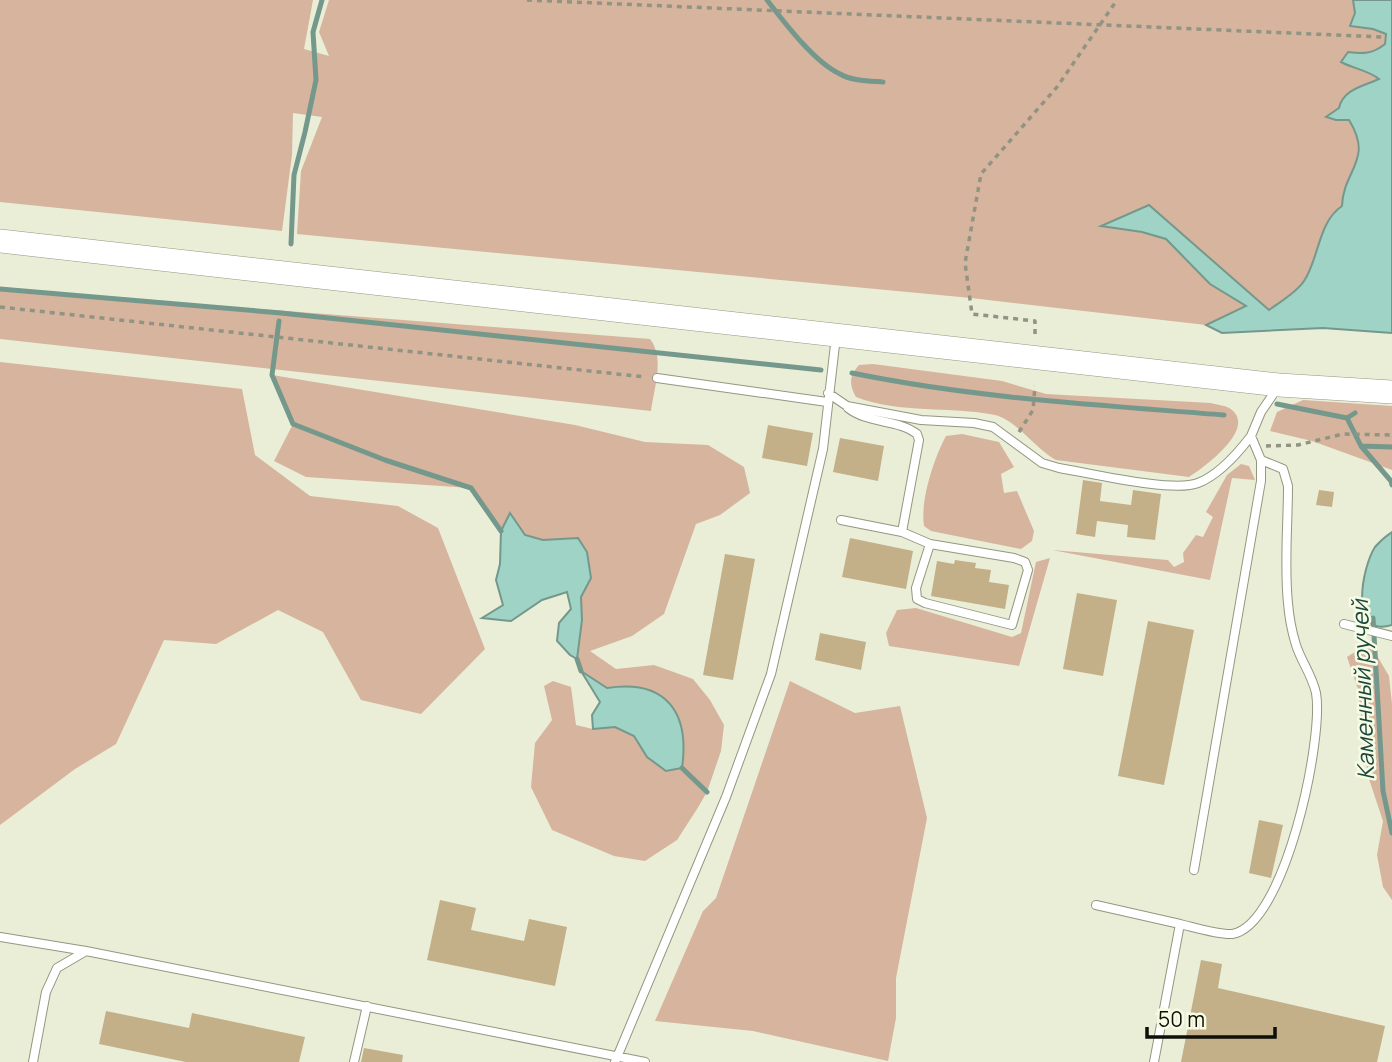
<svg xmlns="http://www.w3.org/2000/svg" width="1392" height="1062" font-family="Manrope,sans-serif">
<rect width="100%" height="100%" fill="#eaeed7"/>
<!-- green -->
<path fill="#d6b49e" d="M0,0h313l-9,49 25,7 -10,-24 10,-32h1024l2,13 -4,13 22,3 13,6 -1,9c-12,10 -22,10 -37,8l2,15 22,6 8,6 -41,29 -3,12 13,-1c19,32 3,56 -7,87 -24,16 -23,53 -38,75 -7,11 -24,21 -35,29l-120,-105 -47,20 40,7 24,7 44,45 37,23 -41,18 -235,-27 -674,-64 4,-63 21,-54 -29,-4 -1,42 -10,76 -282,-29z
M0,289l650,50c15,19 4,49 1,72l-651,-72z
M0,362l242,27 13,66 55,41 88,10 40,22 47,121 -64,65 -60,-14 -38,-68 -45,-22 -62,34 -52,-4 -48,104 -41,25 -75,56z
M873,364l129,17 44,13 165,9c6,2 15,2 21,7 24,20 -29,58 -43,67l-133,-17c-20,-11 -40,-40 -61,-45 -45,-9 -95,-1 -139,-18 -7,-12 -7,-21 3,-32z
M272,375l303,50 70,17 63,3 36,22 6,26 -30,22 -24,9 -32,90 -32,22 -42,15 26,18 38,-4 39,14 17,21 14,25 -3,26 -14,41 -10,17 -20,31 -32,21 -31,-5 -62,-26 -21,-43 4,-44 17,-23 -8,-34 9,-5 18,6 5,38 17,4 22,-2 19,9 13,21 35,11c8,-56 -16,-90 -75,-80l-26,-17 -4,-12 5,-39 -1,-23 10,-19 -13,-40 -35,2 -19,-5 -14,-21 -9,17 -30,-43 -165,-11 -32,-16 19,-37z
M1303,400l89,6v64l-80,-29 -42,-10 7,-19z
M962,434l37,8 15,25 -13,7 3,19 13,-2 17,40 -2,10 -11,8 -90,-18 -7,-5c-4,-25 10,-68 22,-90z
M1241,464l8,2 6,14 -23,-2 -22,102 -158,-30 116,10 6,7 10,-5 -1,-9 13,-18 7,2 10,-20 -7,-5 21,-37z
M1050,558l-31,108 -130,-20 -3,-13 11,-23 19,-2 96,29 9,-4 15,-71z
M1361,648l12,1 16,27 3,28v196l-9,-13 -6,-32 6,-34 -15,-45 -10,-87 -11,-32z
M790,681l65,32 45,-7 27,112 -31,160v40l-8,43 -135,-30 -98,-10 48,-110 13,-13z"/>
<!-- water -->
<path fill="#9fd3c5" stroke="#74988c" stroke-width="2" d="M1353,0h39v333l-69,-5 -101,5 -16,-8 40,-19 -36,-22 -44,-45 -24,-7 -41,-6 48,-21 120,105c11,-8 28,-18 35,-29 15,-22 14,-59 38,-75 1,-36 32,-46 7,-86h-13l-10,-3 13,-9c4,-19 25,-22 40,-29 -11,-9 -25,-10 -38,-17l7,-10c15,2 25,2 37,-8l1,-10 -13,-5 -23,-3 5,-13z
M510,513l15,22 18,5 35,-2 9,14 4,26 -10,19 1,23 -5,39 -7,-4 -13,-14 2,-18 12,-14 -4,-17 -25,8 -31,21 -29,-3 21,-13 -7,-25 4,-16 1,-33z
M1392,532v93c-44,14 -30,-58 -17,-78 5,-6 11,-11 17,-15z
M581,671l26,17c59,-9 83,24 75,80l-16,3 -19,-14 -13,-21 -19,-9 -22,2 -1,-14 8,-13z"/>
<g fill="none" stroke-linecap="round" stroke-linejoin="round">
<!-- stream -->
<path stroke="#74988c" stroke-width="5" d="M767,0c17,22 47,62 73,74 12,7 29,7 43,8
M291,244l3,-69 11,-43 11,-52 -3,-48 9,-32
M0,289l281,24 540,57
M279,321l-7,54 21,49 92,36 86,28 30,43
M852,373c122,25 247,32 372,42
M1277,404l70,14
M1355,413l-8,5 14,28 30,35 1,4
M1361,446l31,1
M1373,618l10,173 9,42
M577,659l4,12
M682,768l25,24"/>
</g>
<!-- building -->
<path fill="#c3af88" d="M768,425l45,8 -6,33 -45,-8z
M840,438l44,8 -6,35 -45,-9z
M1083,480l19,3 -2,18 31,4 2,-15 28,4 -6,46 -28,-3 1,-12 -31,-4 -2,16 -19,-3z
M1319,490l15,2 -2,15 -16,-2z
M850,538l63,13 -7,38 -64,-12z
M725,554l30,5 -22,121 -30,-5z
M955,560l21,3 -1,5 16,2 -2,12 20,3 -4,24 -74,-13 6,-35 17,3z
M1077,593l40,7 -14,76 -40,-7z
M1148,621l46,9 -30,155 -46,-9z
M820,633l46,9 -5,28 -46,-10z
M1259,820l24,5 -12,53 -22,-5z
M440,900l36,8 -5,22 53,11 5,-22 38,8 -12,59 -128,-26z
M1201,960l21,4 -4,24 167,38 -8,36h-196z
M106,1011l83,17 3,-15 113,24 -6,25h-113l-87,-18z
M364,1048l39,7 -1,7h-41z"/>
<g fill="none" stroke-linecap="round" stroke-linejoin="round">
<defs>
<path id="service" d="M657,378l170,24
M828,393l19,13 74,14 53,3 19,4 49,36 17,5c31,5 114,25 139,15 21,-8 40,-30 53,-47
M848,408c20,16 50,11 69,26l2,6 -17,92
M841,520l61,12 28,12 84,14 11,4 3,8 -16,55 -87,-22 -8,-4 -1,-11 14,-44
M1344,624l48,12
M1194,870l67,-389v-21
M1096,905l84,19
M0,937l86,14
M33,1062l13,-70 11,-24 29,-17 559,111
M354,1062l13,-56
M615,1062l111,-265 45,-123 52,-225 13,-113
M1154,1062l26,-138c13,3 39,11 52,10 53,-8 92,-196 84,-241 -4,-18 -15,-32 -20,-48 -4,-13 -7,-29 -8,-42 -4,-38 0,-79 0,-117l-5,-17 -22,-9 -10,-24 10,-24 17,-25"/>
<path id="secondary" d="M0,241l1279,144 113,7"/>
</defs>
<!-- service casing -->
<use href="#service" stroke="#939782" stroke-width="10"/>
<!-- secondary casing -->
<use href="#secondary" stroke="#939782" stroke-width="24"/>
<!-- path -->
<path stroke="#929483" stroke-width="3.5" stroke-dasharray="5 5" stroke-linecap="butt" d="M527,0l855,37
M0,307l645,70
M1035,334v-13l-63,-7 -7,-51 16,-89 76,-87 60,-87
M1019,432l14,-22 2,-24
M1266,446l32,-1 45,-11 49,1"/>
<!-- service -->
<use href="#service" stroke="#fff" stroke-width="8"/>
<!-- secondary -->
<use href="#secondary" stroke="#fff" stroke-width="23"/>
</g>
<g text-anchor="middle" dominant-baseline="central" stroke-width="5" stroke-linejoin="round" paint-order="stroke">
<!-- water labels -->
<g font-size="23" font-style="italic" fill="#1a483d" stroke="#f7fbe4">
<text transform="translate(1362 690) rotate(-92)">Каменный ручей</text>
</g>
</g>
<!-- scale -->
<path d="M1147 1027v10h128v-10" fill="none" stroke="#0e0f07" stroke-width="3.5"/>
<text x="1158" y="1027" font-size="21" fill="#0e0f07" stroke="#f7fbe4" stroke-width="5" paint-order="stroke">50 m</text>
</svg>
